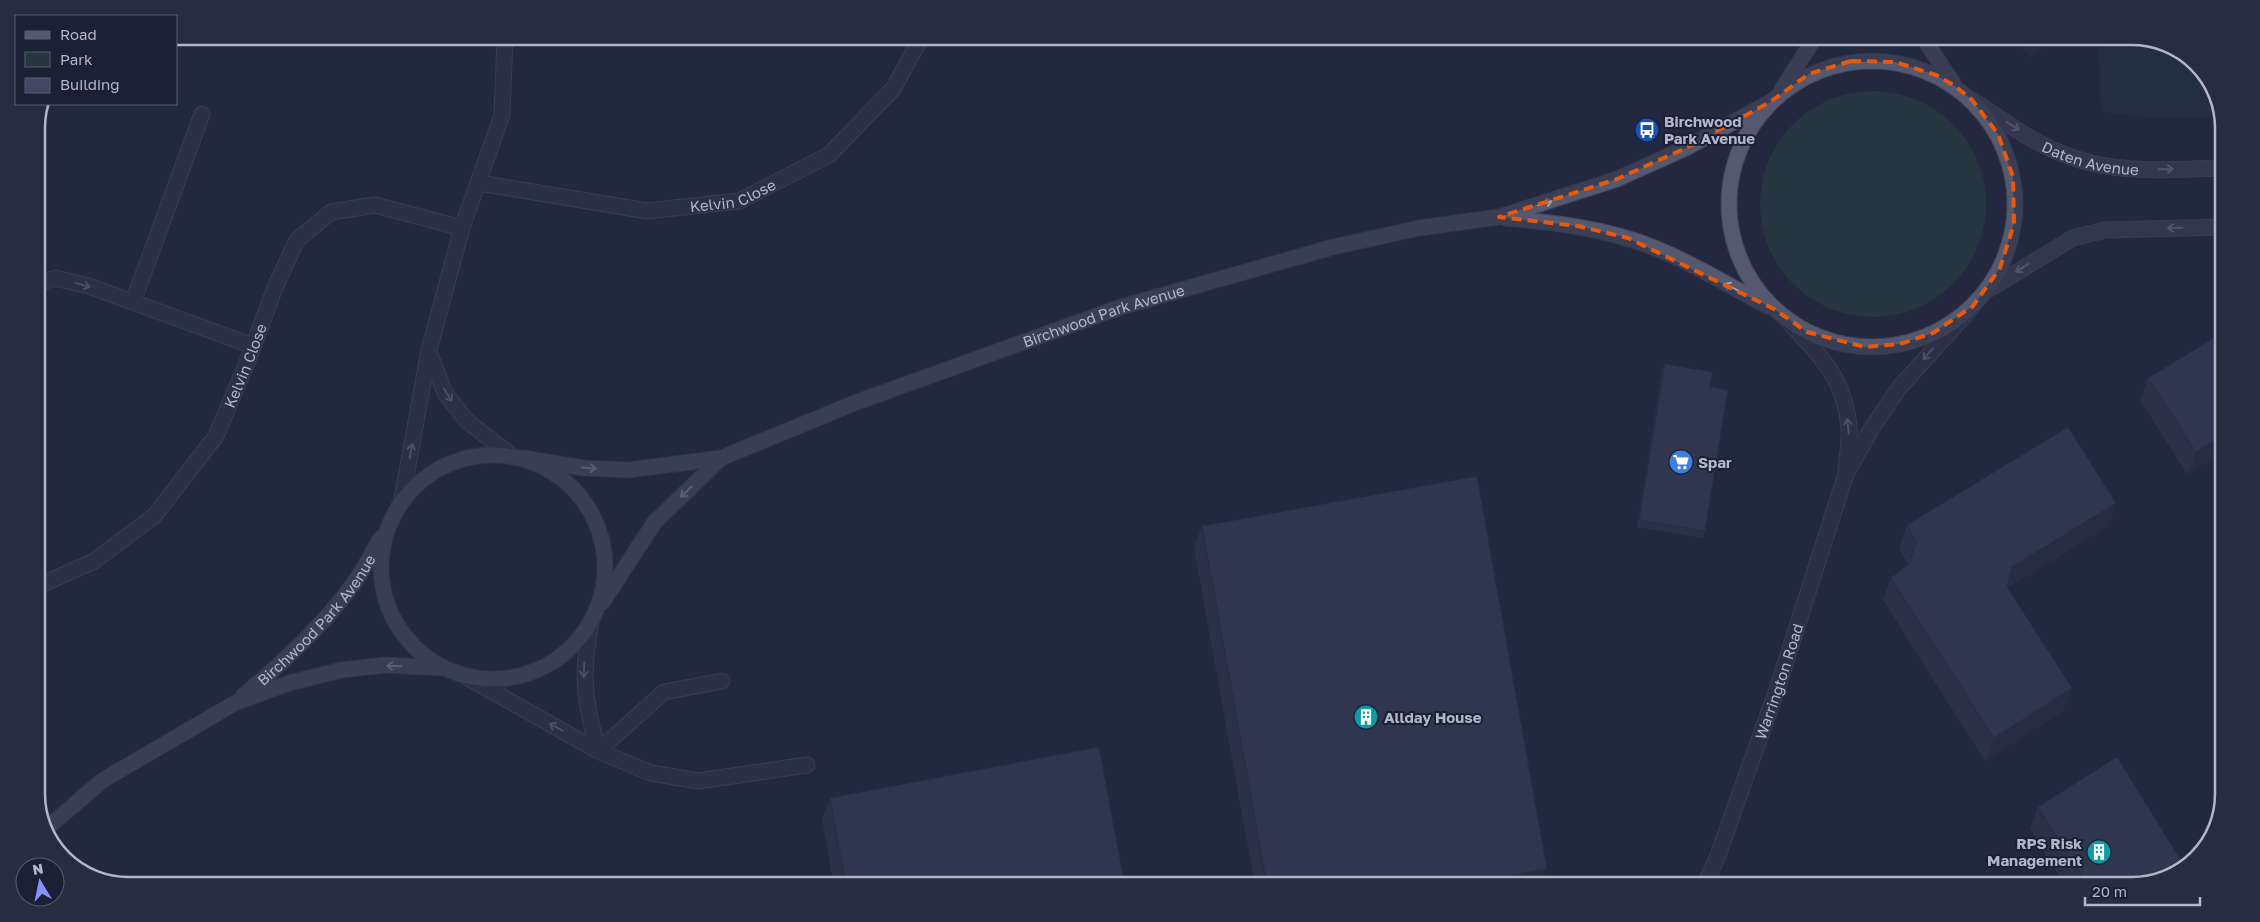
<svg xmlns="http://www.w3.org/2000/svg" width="2260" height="922" font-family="'Golos Text',sans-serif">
<rect width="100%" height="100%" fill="#232840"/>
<!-- green -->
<path fill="#253641" d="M2010,36h46l-25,21z
M2098,36h34l35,7 41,34 14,40 -76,1 -45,-7z
M1760 204a113 113 0 1 1 226 0a113 113 0 1 1-226 0Z"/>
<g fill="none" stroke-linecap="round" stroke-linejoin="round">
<defs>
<path id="lane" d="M36,284l19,-6 34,8 164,60
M133,302l69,-188
M591,622c-10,53 -7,77 7,129
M465,676l133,75 53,22 47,8 109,-16
M598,751l66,-59 58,-11"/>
<g id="street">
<path id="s1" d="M479,183l168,28 92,-10 90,-46 64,-66 29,-53"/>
<path d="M1785,318c33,35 60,59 64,110 1,14 -2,29 -3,42"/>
<path d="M429,352l16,41 22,28 45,35"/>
<path d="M402,499l27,-149 33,-122 40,-113 3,-79"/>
<path id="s2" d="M36,587l58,-26 60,-45 62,-80 32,-76 28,-75 21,-45 34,-28 44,-7 87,23"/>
<path id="s3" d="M1704,886l13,-28 59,-166 70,-218 26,-46 27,-40 74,-82"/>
</g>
<g id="secondary">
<path id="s4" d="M1972,100c32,21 63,45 99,57 48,18 103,12 153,11"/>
<path d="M1986,291l87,-53 32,-8 119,-3"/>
</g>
<g id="primary">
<path d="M1922,36l31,47"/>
<circle cx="1872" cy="204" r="143"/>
<path d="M1782,89l34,-53"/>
<path d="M1505,218c41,4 81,8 121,20 49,14 96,44 141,68"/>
<circle cx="493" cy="567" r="112"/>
<path id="s5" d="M523,458l61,10 44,2 93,-12 136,-56 264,-95 212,-60 86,-19 80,-11 118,-38 69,-31 84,-46"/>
<path d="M602,603l52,-80 67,-65"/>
<path id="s6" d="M243,696c41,-35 80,-70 111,-113 10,-14 18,-30 26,-44"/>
<path d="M47,828l56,-48 132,-77 54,-20 52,-13 45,-5 56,3"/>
</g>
</defs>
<!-- lane casing -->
<use href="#lane" stroke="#52566b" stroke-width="17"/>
<!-- street casing -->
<use href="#street" stroke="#52566b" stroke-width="17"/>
<!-- secondary casing -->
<use href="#secondary" stroke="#52566b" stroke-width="17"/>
<!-- primary casing -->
<use href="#primary" stroke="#404459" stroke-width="17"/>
<!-- lane -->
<use href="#lane" stroke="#373b50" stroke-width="15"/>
<!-- street -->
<use href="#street" stroke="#373b50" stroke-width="15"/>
<!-- secondary -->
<use href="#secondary" stroke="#454863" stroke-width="15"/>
<!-- primary -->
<use href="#primary" stroke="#555970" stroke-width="15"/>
</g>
<!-- wall -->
<path fill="#383d54" d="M2224,332v120l-37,22 -47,-74 8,-22z
M1665,364l45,23 -5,144 -2,7 -66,-11 25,-156z
M2116,503l-8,23 -101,62 65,100 -9,23 -78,50 -102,-161 8,-22 17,-13 -9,-17 8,-23z
M1202,526l345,343 -6,17h-286l-61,-338z
M830,798l295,88h-291l-12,-66z
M2038,807l94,79h-67l-35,-57z"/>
<!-- shaded-wall -->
<path fill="#2e3245" d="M2224,435v17l-37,22 9,-22z
M2116,503l-8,23 -104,64 8,-23z
M2072,688l-9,23 -78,50 9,-23z
M1547,869l-6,17h-85z"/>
<!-- building -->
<path fill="#414762" stroke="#2e3245" d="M2224,332v103l-28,17 -48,-74z
M1665,364l48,8 -3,15 18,3 -23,141 -66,-11z
M2068,427l48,76 -104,64 -5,20 65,101 -78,50 -103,-160 18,-14 7,-22 -9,-17z
M1477,476l70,393 -91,17h-189l-65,-360z
M1099,747l26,139h-279l-16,-88z
M2117,757l68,110 -2,3 -51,16h-44l-50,-79z"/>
<!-- one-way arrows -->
<defs><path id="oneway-shaft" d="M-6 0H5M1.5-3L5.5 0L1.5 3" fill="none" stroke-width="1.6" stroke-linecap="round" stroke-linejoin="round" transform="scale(1.25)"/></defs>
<g stroke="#878aa1">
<use href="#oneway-shaft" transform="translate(2013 126) rotate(33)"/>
<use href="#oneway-shaft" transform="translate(2166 169) rotate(-1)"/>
<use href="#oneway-shaft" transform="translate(2175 228) rotate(179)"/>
<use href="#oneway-shaft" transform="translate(2022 268) rotate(147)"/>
</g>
<g stroke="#9c9fb4">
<use href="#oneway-shaft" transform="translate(1545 203) rotate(-17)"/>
<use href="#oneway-shaft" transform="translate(1731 287) rotate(-153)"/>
<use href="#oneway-shaft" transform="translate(589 468) rotate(4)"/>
<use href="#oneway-shaft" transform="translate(686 492) rotate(136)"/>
<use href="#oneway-shaft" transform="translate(394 666) rotate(-178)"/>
</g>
<g stroke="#7b7f94">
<use href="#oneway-shaft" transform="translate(83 285) rotate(15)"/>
<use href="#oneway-shaft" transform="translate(1928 354) rotate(131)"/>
<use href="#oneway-shaft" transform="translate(448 395) rotate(57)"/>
<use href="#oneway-shaft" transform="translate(1848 426) rotate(-95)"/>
<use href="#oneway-shaft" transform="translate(411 451) rotate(-80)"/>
<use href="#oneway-shaft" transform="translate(584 670) rotate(92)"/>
<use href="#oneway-shaft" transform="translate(556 727) rotate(-151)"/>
</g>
<!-- marked area -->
<path d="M0 0H2260V922H0ZM1851,61l44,1 41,13 19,11 17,14 26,34 15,43 1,47 -14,44 -27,38 -40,27 -33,11 -35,3 -58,-15 -33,-23 -146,-71 -50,-12 -79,-9 118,-38 69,-31 84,-46 39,-28z" fill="#232840" fill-opacity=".55" fill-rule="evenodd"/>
<path fill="none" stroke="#e8590c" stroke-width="4" stroke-dasharray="10 6" stroke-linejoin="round" d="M1851,61l44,1 41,13 19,11 17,14 26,34 15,43 1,47 -14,44 -27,38 -40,27 -33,11 -35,3 -58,-15 -33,-23 -146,-71 -50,-12 -79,-9 118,-38 69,-31 84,-46 39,-28z"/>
<!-- icons -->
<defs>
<symbol id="bus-disc" viewBox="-11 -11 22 22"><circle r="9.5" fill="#1a4fb4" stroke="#1c2035"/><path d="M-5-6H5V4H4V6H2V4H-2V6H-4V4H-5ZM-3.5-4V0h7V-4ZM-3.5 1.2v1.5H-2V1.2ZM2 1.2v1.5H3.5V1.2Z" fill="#fff"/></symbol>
<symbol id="supermarket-disc" viewBox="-11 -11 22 22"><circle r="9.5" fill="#3f7fe0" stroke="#1c2035"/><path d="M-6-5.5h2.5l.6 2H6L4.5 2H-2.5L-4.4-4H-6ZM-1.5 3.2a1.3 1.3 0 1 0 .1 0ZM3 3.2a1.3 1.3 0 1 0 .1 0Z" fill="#fff"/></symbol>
<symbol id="building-disc" viewBox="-11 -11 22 22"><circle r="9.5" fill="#0f9aa8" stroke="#1c2035"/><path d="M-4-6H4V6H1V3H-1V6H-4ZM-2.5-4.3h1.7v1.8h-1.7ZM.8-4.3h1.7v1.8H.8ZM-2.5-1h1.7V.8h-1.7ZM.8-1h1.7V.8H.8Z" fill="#fff"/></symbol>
</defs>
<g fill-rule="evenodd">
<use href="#bus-disc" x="1633" y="116" width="28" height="28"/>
<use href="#supermarket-disc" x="1667" y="448" width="28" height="28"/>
<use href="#building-disc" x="1352" y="703" width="28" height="28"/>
<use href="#building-disc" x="2085" y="838" width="28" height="28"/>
</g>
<g text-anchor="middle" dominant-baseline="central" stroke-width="4" stroke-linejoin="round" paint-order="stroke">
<!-- poi labels -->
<g font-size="15" font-weight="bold" fill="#b3b6cb" stroke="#1c2035" text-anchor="start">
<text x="1664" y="121">Birchwood<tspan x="1664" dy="17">Park Avenue</tspan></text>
<text x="1698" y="462">Spar</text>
<text x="1384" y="717">Allday House</text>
<text x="2082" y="843" text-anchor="end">RPS Risk<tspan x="2082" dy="17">Management</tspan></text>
</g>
<!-- street labels -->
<g font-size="15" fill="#b3b6cb" stroke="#1c2035">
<text stroke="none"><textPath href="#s4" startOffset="134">Daten Avenue</textPath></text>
<text stroke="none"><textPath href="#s1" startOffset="258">Kelvin Close</textPath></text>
<text stroke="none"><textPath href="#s5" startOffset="608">Birchwood Park Avenue</textPath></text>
<text stroke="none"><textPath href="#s2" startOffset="316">Kelvin Close</textPath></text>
<text stroke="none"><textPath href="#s6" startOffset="106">Birchwood Park Avenue</textPath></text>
<text stroke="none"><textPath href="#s3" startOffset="218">Warrington Road</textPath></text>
</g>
</g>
<!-- crop -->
<path d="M0 0H2260V922H0ZM128 45H2132A83 83 0 0 1 2215 128V794A83 83 0 0 1 2132 877H128A83 83 0 0 1 45 794V128A83 83 0 0 1 128 45Z" fill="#282c41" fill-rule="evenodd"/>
<path fill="none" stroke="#b3b6cb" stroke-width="2.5" d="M128 45H2132A83 83 0 0 1 2215 128V794A83 83 0 0 1 2132 877H128A83 83 0 0 1 45 794V128A83 83 0 0 1 128 45Z"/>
<!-- legend -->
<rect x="15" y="15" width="162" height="90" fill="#1c2035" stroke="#585c71"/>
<rect x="25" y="31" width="25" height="8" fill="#555970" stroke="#585c71"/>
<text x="60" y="40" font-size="15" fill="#b3b6cb">Road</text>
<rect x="25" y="52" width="25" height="15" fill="#253641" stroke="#585c71"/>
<text x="60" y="65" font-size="15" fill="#b3b6cb">Park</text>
<rect x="25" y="78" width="25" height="15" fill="#414762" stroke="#585c71"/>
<text x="60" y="90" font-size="15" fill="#b3b6cb">Building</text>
<!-- north arrow -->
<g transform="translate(40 882) rotate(350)"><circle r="24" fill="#1c2035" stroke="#585c71"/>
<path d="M0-4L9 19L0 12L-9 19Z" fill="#8493ff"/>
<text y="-8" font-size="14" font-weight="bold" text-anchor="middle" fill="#b3b6cb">N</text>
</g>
<!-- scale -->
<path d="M2085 897v8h115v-8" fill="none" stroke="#b3b6cb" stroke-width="2.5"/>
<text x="2092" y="897" font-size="15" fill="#b3b6cb" stroke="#1c2035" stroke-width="4" paint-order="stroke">20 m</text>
</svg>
